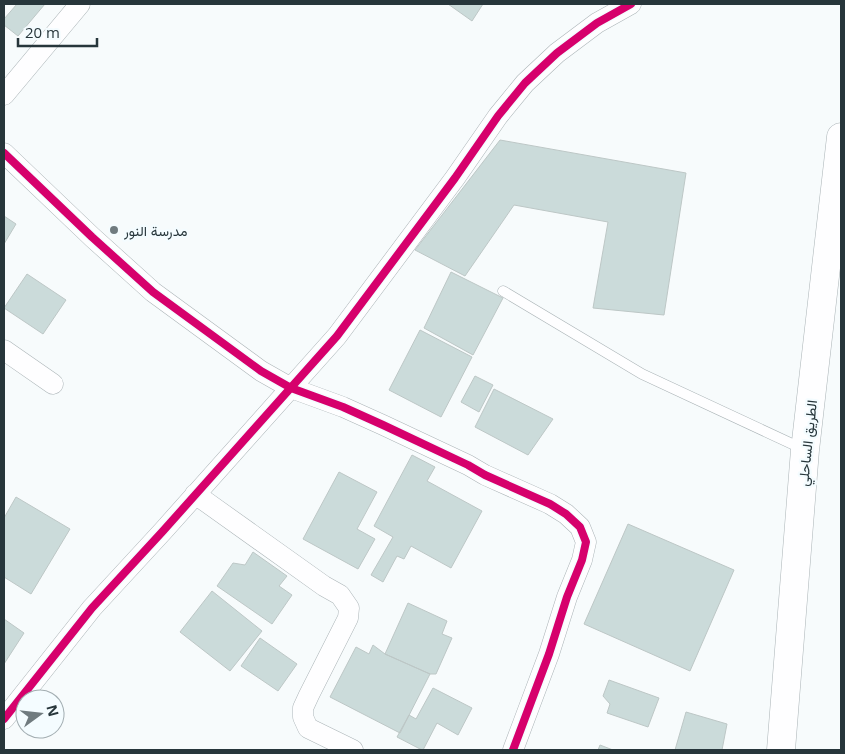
<svg xmlns="http://www.w3.org/2000/svg" width="845" height="754" font-family="'Open Sans',Vazirmatn,sans-serif">
<rect width="100%" height="100%" fill="#f7fbfc"/>
<!-- building -->
<path fill="#cbdbda" stroke="#bdc7c6" d="M17,4h28l-27,32 -14,-11v-6z
M448,4h35l-11,17z
M500,140l186,33 -22,142 -71,-7 15,-86 -94,-17 -49,71 -50,-26z
M4,216l12,8 -12,20z
M451,272l52,26 -30,57 -49,-27z
M27,274l39,26 -23,34 -39,-26z
M420,330l52,27 -31,60 -52,-27z
M475,376l18,9 -14,27 -18,-10z
M494,389l59,30 -25,36 -53,-28z
M412,455l23,12 -8,14 55,30 -31,57 -40,-22 -7,13 -7,-3 -14,26 -12,-7 22,-38 -19,-11z
M339,472l38,20 -20,37 18,10 -17,30 -55,-30z
M16,497l54,32 -39,65 -27,-17v-59z
M628,524l106,46 -44,101 -106,-47z
M253,552l34,24 -8,10 13,9 -20,29 -55,-38 16,-23 12,2z
M212,591l50,40 -32,40 -50,-39z
M408,603l39,18 -5,13 10,4 -16,36h-6l-45,-20z
M4,619l20,14 -20,31z
M260,638l37,26 -19,27 -37,-25z
M373,645l12,9 45,20 -30,59 -70,-36 26,-50 13,7z
M609,680l50,18 -11,29 -41,-14 3,-9 -7,-8z
M433,688l39,20 -14,27 -21,-12 -14,27h-1l-25,-13 12,-22 7,4z
M686,712l41,12 -5,26h-47z
M600,745l13,5h-15z"/>
<g fill="none" stroke-linecap="round" stroke-linejoin="round">
<defs>
<path id="service" d="M503,291l139,83 161,75"/>
<path id="minor" d="M4,95l76,-91
M4,153l88,84 61,55 108,79 30,17 52,19 40,18 85,40 17,10 65,29 16,10 14,13 6,15 -4,18 -15,37 -18,57 -36,96
M4,350l49,34
M195,494l129,92 16,9 9,13 -1,10 -39,77 -6,13v9l5,11 45,22
M4,719l88,-111 71,-77 174,-195 118,-158 43,-62 27,-33 32,-30 40,-30 34,-19"/>
<path id="trunk" d="M781,750l24,-300 36,-313"/>
</defs>
<!-- service casing -->
<use href="#service" stroke="#abb4b7" stroke-width="11"/>
<!-- minor casing -->
<use href="#minor" stroke="#abb4b7" stroke-width="21"/>
<!-- trunk casing -->
<use href="#trunk" stroke="#abb4b7" stroke-width="29"/>
<!-- service -->
<use href="#service" stroke="#fefeff" stroke-width="10"/>
<!-- minor -->
<use href="#minor" stroke="#fefeff" stroke-width="20"/>
<!-- trunk -->
<use href="#trunk" stroke="#fefeff" stroke-width="28"/>
<defs>
<path id="cycleway" d="M4,153l88,84 61,55 108,79 30,17 52,19 40,18 85,40 17,10 65,29 16,10 14,13 6,15 -4,18 -15,37 -18,57 -36,96
M4,719l88,-111 71,-77 174,-195 118,-158 43,-62 27,-33 32,-30 40,-30 34,-19"/>
</defs>
<!-- cycleway casing -->
<use href="#cycleway" stroke="#f4fcff" stroke-width="11"/>
<!-- cycleway -->
<use href="#cycleway" stroke="#d6006c" stroke-width="8"/>
</g>
<!-- markers -->
<circle fill="#707b7f" stroke="#f4fcff" stroke-width="2" cx="114" cy="230" r="5"/>
<g text-anchor="middle" dominant-baseline="central" stroke-width="4.5" stroke-linejoin="round" paint-order="stroke">
<!-- poi labels -->
<g font-size="14" fill="#27363b" stroke="#f4fcff" text-anchor="start">
<text x="124" y="230">مدرسة النور</text>
</g>
<!-- street labels -->
<g font-size="14" fill="#27363b" stroke="#f4fcff">
<text transform="translate(807 443) rotate(-84)">الطريق الساحلي</text>
</g>
</g>
<!-- border -->
<rect width="845" height="754" fill="none" stroke="#27363b" stroke-width="10"/>
<!-- north arrow -->
<g transform="translate(40 714) rotate(75)"><circle r="24" fill="#f4fcff" stroke="#a2adb1"/>
<path d="M0-4L9 19L0 12L-9 19Z" fill="#707b7f"/>
<text y="-8" font-size="14" font-weight="bold" text-anchor="middle" fill="#27363b">N</text>
</g>
<!-- scale -->
<path d="M18 38v8h79v-8" fill="none" stroke="#27363b" stroke-width="2.5"/>
<text x="25" y="38" font-size="15" fill="#27363b" stroke="#f4fcff" stroke-width="4" paint-order="stroke">20 m</text>
</svg>
